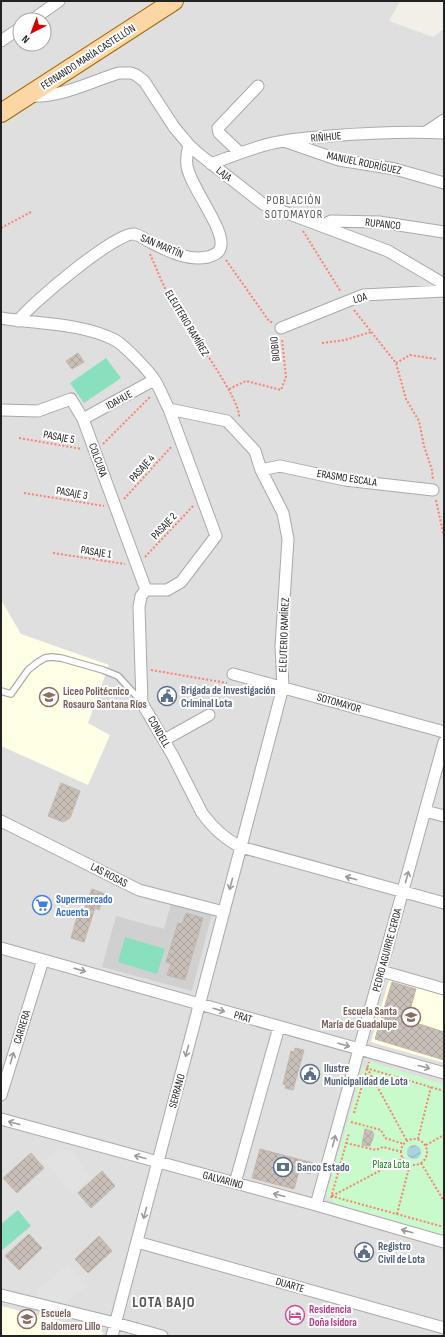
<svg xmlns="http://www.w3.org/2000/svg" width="445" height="1337" font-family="'Sofia Sans Condensed',sans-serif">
<defs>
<pattern id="water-waves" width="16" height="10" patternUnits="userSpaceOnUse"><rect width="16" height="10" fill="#aad3df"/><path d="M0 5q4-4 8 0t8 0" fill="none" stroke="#92b5bf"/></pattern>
<pattern id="building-cross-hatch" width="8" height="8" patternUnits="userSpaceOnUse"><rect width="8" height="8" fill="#c7bfb8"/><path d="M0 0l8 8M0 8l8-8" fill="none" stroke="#aba49e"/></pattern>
</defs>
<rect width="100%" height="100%" fill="#f2efe9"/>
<!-- residential -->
<path fill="#e0dfdf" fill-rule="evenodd" d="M1,1h399l-11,20 44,16 11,-8v1307h-443zM20,20h24v24h-24z"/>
<!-- education -->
<path fill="#ffffe5" d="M1,600l20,34 88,31 -21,58 22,12 -22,50 -87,-39z
M390,976l54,16v71l-73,-21z
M1,1306l102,26 -1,4h-101z"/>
<!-- religious -->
<path fill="#d0d0d0" d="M171,904l41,10 -20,77 -90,-24 14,-51 48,13z"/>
<!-- park -->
<path fill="#c8facc" d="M370,1062l74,22v151l-107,-31 -11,-8 37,-128z"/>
<!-- pitch -->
<path fill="#88e0be" d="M106,358l15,20 -37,25 -14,-20z
M125,937l40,12 -8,25 -39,-12z
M18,1210l13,16 -30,25v-27z"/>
<!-- parking -->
<path fill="#e2e2e2" d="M60,1148l15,5 2,6 14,18 -19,17 -28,-33z
M68,1263l19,23 -25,20 -26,-8 1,-8z"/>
<!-- water -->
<path fill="url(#water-waves)" d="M407 1152a7 7 0 1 1 14 0a7 7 0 1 1-14 0Z"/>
<!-- building -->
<path fill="url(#building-cross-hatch)" stroke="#c4b6ab" d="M78,353l6,9 -12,7 -6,-8z
M61,783l19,8 -10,27 -7,4 -15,-6z
M92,889l13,5 -6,16 -4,-2 -11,34 -13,-4 6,-21 4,1z
M186,913l17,5 -18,62 -18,-5 4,-11 -5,-2 12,-39 4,1z
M392,982l24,7 -9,31 37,12v28l-69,-21z
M295,1048l9,2 -11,40 -8,-2 1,-3 -3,-1 8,-33 3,1z
M365,1129l7,2 2,4 -4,11 -8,-1z
M260,1149l53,14 -3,11 -11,-3 -5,18 -42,-11z
M31,1153l13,15 -27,25 -14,-15z
M102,1171l13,15 -24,22 -13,-15z
M29,1234l13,14 -23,22 -14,-14z
M99,1236l13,15 -24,22 -13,-14z"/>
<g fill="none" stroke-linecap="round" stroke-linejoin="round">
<defs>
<path id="lane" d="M1,691l10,3 17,-24 10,-8 7,-4 6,-1 10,1 42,12 15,6 23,25"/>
<path id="street" d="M32,20l27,-19
M1,41l19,-13
M29,96c32,2 60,-14 90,-23h12l5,2 8,6 30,46 15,18 10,9 64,50 125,47 56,33
M426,132l18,-12
M287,142l52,18 56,9 49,14
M240,153l-21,-20 -1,-5 40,-42
M211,164c18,-7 36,-14 54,-19 21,-6 43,-7 64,-9 38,-3 77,-5 115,-3
M322,226l9,-5 48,1 65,10
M1,318c36,6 81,5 114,22 10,6 32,29 39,39 6,9 10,21 15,30l58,12 28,30 6,19 22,43 5,26 -7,107 2,41 -171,649
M18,321c12,-17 98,-89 116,-87 5,1 11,5 16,8 18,9 37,19 58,15 5,-2 10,-3 12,-8 8,-17 -30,-62 -33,-83 -1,-7 0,-14 2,-21
M281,328l82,-33 81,-4
M169,409l47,127 -35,46 -14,8h-21l-5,6 -2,11 3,96 31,53 29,57c11,15 22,26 39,34l203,56
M1,410l37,1 33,-12 12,20 63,171
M83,419l71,-39
M261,470l19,-4 65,14 88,10
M233,674l211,58
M164,740l45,-25
M425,811l19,5
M1,821l138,69 85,22
M1,948l443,125
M381,971l63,18
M1,1095l42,-135
M1,1119l315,86 128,37
M235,1183l44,-156
M316,1205l128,-463
M137,1242l307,86
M1,1295l114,28 47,13"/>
<path id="primary" d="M1,113l173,-112"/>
</defs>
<!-- lane casing -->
<use href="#lane" stroke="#a9a9a9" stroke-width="8"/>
<!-- street casing -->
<use href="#street" stroke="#a9a9a9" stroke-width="13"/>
<!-- primary casing -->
<use href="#primary" stroke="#a06b00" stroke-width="20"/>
<!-- path -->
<path stroke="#fa8072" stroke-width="2" stroke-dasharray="2 2" stroke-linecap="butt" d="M1,228l30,-16
M303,231l38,61
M150,254c8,18 15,37 25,53 12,20 67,93 64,111
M226,260l43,61 4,2
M354,310l42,53 10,36 13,22 5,25 8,24 1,10
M322,343l23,-3 26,-8
M396,363l14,-8 26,4
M229,389l17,-8 35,9 5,-13 -4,-38
M19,438l63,11
M103,444l48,-48
M24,493l80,13
M124,499l48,-53
M436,500l8,37
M53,553l72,11
M145,557l49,-52
M151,670l76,13
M366,1068l78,23
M367,1068l40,73
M354,1113l15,-51
M351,1122l30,8 4,8 19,6
M418,1139l13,-52
M401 1152a13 13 0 1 1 26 0a13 13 0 1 1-26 0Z
M346,1143l30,7 7,-3 19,5
M426,1145l18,-10
M421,1163l23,38
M331,1196l113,31
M332,1196l72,-38
M331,1198l18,-65
M397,1214l13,-50"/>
<!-- lane -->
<use href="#lane" stroke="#fff" stroke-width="5.5"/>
<!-- street -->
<use href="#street" stroke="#fff" stroke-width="11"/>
<!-- primary -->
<use href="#primary" stroke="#fcd6a4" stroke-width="18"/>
</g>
<!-- one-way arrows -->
<defs><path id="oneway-shaft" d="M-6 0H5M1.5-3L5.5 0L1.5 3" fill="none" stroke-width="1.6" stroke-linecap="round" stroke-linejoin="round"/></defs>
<g stroke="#9c9c9c">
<use href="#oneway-shaft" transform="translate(407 877) rotate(-75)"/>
<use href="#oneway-shaft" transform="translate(351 878) rotate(-164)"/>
<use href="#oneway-shaft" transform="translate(231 884) rotate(105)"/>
<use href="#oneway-shaft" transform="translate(80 970) rotate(16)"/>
<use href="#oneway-shaft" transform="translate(219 1010) rotate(16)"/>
<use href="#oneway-shaft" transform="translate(344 1045) rotate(16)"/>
<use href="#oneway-shaft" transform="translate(187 1051) rotate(105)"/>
<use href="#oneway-shaft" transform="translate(12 1058) rotate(-73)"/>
<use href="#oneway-shaft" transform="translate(424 1067) rotate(15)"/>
<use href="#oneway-shaft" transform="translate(14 1123) rotate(-165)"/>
<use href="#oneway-shaft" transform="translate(334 1141) rotate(-75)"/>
<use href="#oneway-shaft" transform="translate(140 1157) rotate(-165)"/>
<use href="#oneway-shaft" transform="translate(279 1195) rotate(-165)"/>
<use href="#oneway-shaft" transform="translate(145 1213) rotate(105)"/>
<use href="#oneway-shaft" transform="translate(407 1231) rotate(-164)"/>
</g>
<!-- icons -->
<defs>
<symbol id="civic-ring" viewBox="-11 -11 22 22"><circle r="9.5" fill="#fff" stroke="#5c6f8a" stroke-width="1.5"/><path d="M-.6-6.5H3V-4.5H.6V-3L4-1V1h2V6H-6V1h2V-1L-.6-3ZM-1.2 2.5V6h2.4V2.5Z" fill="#5c6f8a"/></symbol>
<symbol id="school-ring" viewBox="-11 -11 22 22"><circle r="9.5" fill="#fff" stroke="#8d6e63" stroke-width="1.5"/><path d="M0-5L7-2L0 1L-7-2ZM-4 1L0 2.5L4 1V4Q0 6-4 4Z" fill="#8d6e63"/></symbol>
<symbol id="supermarket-ring" viewBox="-11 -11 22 22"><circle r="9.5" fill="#fff" stroke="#3f7fe0" stroke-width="1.5"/><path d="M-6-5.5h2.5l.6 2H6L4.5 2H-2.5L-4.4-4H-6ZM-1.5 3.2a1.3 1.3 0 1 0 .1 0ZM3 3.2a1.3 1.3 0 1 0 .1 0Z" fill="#3f7fe0"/></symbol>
<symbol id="bank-ring" viewBox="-11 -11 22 22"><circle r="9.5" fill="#fff" stroke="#5c6f8a" stroke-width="1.5"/><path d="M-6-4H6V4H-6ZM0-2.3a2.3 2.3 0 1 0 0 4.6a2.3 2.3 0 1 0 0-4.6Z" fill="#5c6f8a"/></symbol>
<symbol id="hotel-ring" viewBox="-11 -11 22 22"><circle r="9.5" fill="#fff" stroke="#d1479c" stroke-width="1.5"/><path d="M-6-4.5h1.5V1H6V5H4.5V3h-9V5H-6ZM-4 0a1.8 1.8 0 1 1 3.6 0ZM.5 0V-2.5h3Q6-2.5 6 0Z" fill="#d1479c"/></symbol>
</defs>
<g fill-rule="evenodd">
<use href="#civic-ring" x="156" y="685" width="22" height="22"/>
<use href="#school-ring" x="38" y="686" width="22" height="22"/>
<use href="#supermarket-ring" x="31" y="894" width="22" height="22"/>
<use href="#school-ring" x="400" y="1006" width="22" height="22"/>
<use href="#civic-ring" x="299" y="1063" width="22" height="22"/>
<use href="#bank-ring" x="272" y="1156" width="22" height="22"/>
<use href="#civic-ring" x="353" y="1241" width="22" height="22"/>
<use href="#hotel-ring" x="284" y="1304" width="22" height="22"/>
<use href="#school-ring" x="16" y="1308" width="22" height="22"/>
</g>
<g text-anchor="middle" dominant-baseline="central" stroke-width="4" stroke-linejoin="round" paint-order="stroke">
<!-- street labels -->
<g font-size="11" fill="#222" stroke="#fff">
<text transform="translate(88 57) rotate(-33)">FERNANDO MARÍA CASTELLÓN</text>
<text transform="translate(326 137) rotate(-5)">RIÑIHUE</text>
<text transform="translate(364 163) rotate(12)">MANUEL RODRÍGUEZ</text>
<text transform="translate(224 174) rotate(38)">LAJA</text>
<text transform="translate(383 224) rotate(6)">RUPANCO</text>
<text transform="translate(162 246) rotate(23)">SAN MARTÍN</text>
<text transform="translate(360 298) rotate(-15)">LOA</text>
<text transform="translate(187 323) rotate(59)">ELEUTERIO RAMÍREZ</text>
<text transform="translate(275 349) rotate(-96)">BIOBIO</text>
<text transform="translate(119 400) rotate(-29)">IDAHUE</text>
<text transform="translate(59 437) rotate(11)">PASAJE 5</text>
<text transform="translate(98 460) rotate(70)">COLCURA</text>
<text transform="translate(142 468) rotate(-48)">PASAJE 4</text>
<text transform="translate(347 478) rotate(9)">ERASMO ESCALA</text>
<text transform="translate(72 493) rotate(10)">PASAJE 3</text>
<text transform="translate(164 526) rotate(-47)">PASAJE 2</text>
<text transform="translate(96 552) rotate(9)">PASAJE 1</text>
<text transform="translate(284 635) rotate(-88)">ELEUTERIO RAMÍREZ</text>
<text transform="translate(339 703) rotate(16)">SOTOMAYOR</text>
<text transform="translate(159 732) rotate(60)">CONDELL</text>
<text transform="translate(109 875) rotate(27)">LAS ROSAS</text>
<text transform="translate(387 950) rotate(-75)">PEDRO AGUIRRE CERDA</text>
<text transform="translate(243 1017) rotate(16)">PRAT</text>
<text transform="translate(22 1027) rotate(-73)">CARRERA</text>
<text transform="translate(177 1091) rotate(-75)">SERRANO</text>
<text transform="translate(223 1180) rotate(15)">GALVARINO</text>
<text transform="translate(290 1285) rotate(16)">DUARTE</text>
</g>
<!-- service labels -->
<g font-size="11" font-weight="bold" fill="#4e5e75" stroke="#fff" text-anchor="start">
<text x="181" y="690">Brigada de Investigación<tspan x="181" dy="13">Criminal Lota</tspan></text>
<text x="324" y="1068">Ilustre<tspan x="324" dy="13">Municipalidad de Lota</tspan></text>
<text x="297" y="1167">Banco Estado</text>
<text x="378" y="1246">Registro<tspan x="378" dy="13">Civil de Lota</tspan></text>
</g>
<!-- education labels -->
<g font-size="11" font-weight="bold" fill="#785e54" stroke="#fff" text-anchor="start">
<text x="63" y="691">Liceo Politécnico<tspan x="63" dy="13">Rosauro Santana Ríos</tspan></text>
<text x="397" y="1011" text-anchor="end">Escuela Santa<tspan x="397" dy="13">María de Guadalupe</tspan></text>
<text x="41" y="1313">Escuela<tspan x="41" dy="13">Baldomero Lillo</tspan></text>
</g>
<!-- shop labels -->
<g font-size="11" font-weight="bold" fill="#366cbe" stroke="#fff" text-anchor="start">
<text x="56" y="899">Supermercado<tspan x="56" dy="13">Acuenta</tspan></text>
</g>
<!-- park labels -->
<g font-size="11" fill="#0c8416" stroke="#fff">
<text x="391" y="1164">Plaza Lota</text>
</g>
<!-- hotel labels -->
<g font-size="11" font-weight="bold" fill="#b23c85" stroke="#fff" text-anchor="start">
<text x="309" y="1309">Residencia<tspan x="309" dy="13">Doña Isidora</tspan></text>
</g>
<!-- neighbourhood labels -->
<g font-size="12" letter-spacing="1" fill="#555" stroke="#fff">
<text x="294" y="200">POBLACIÓN<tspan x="294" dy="14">SOTOMAYOR</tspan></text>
</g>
<!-- district labels -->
<g font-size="15" font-weight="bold" letter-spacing="1" fill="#555" stroke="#fff">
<text x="164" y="1302">LOTA BAJO</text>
</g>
</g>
<!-- border -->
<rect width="445" height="1337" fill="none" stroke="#222222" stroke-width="4"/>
<!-- north arrow -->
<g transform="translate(32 32) rotate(222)"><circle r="19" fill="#ffffff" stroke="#a7a7a7"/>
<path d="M0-3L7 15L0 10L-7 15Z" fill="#d40000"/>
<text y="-6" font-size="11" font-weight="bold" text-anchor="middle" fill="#222222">N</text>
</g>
</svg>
